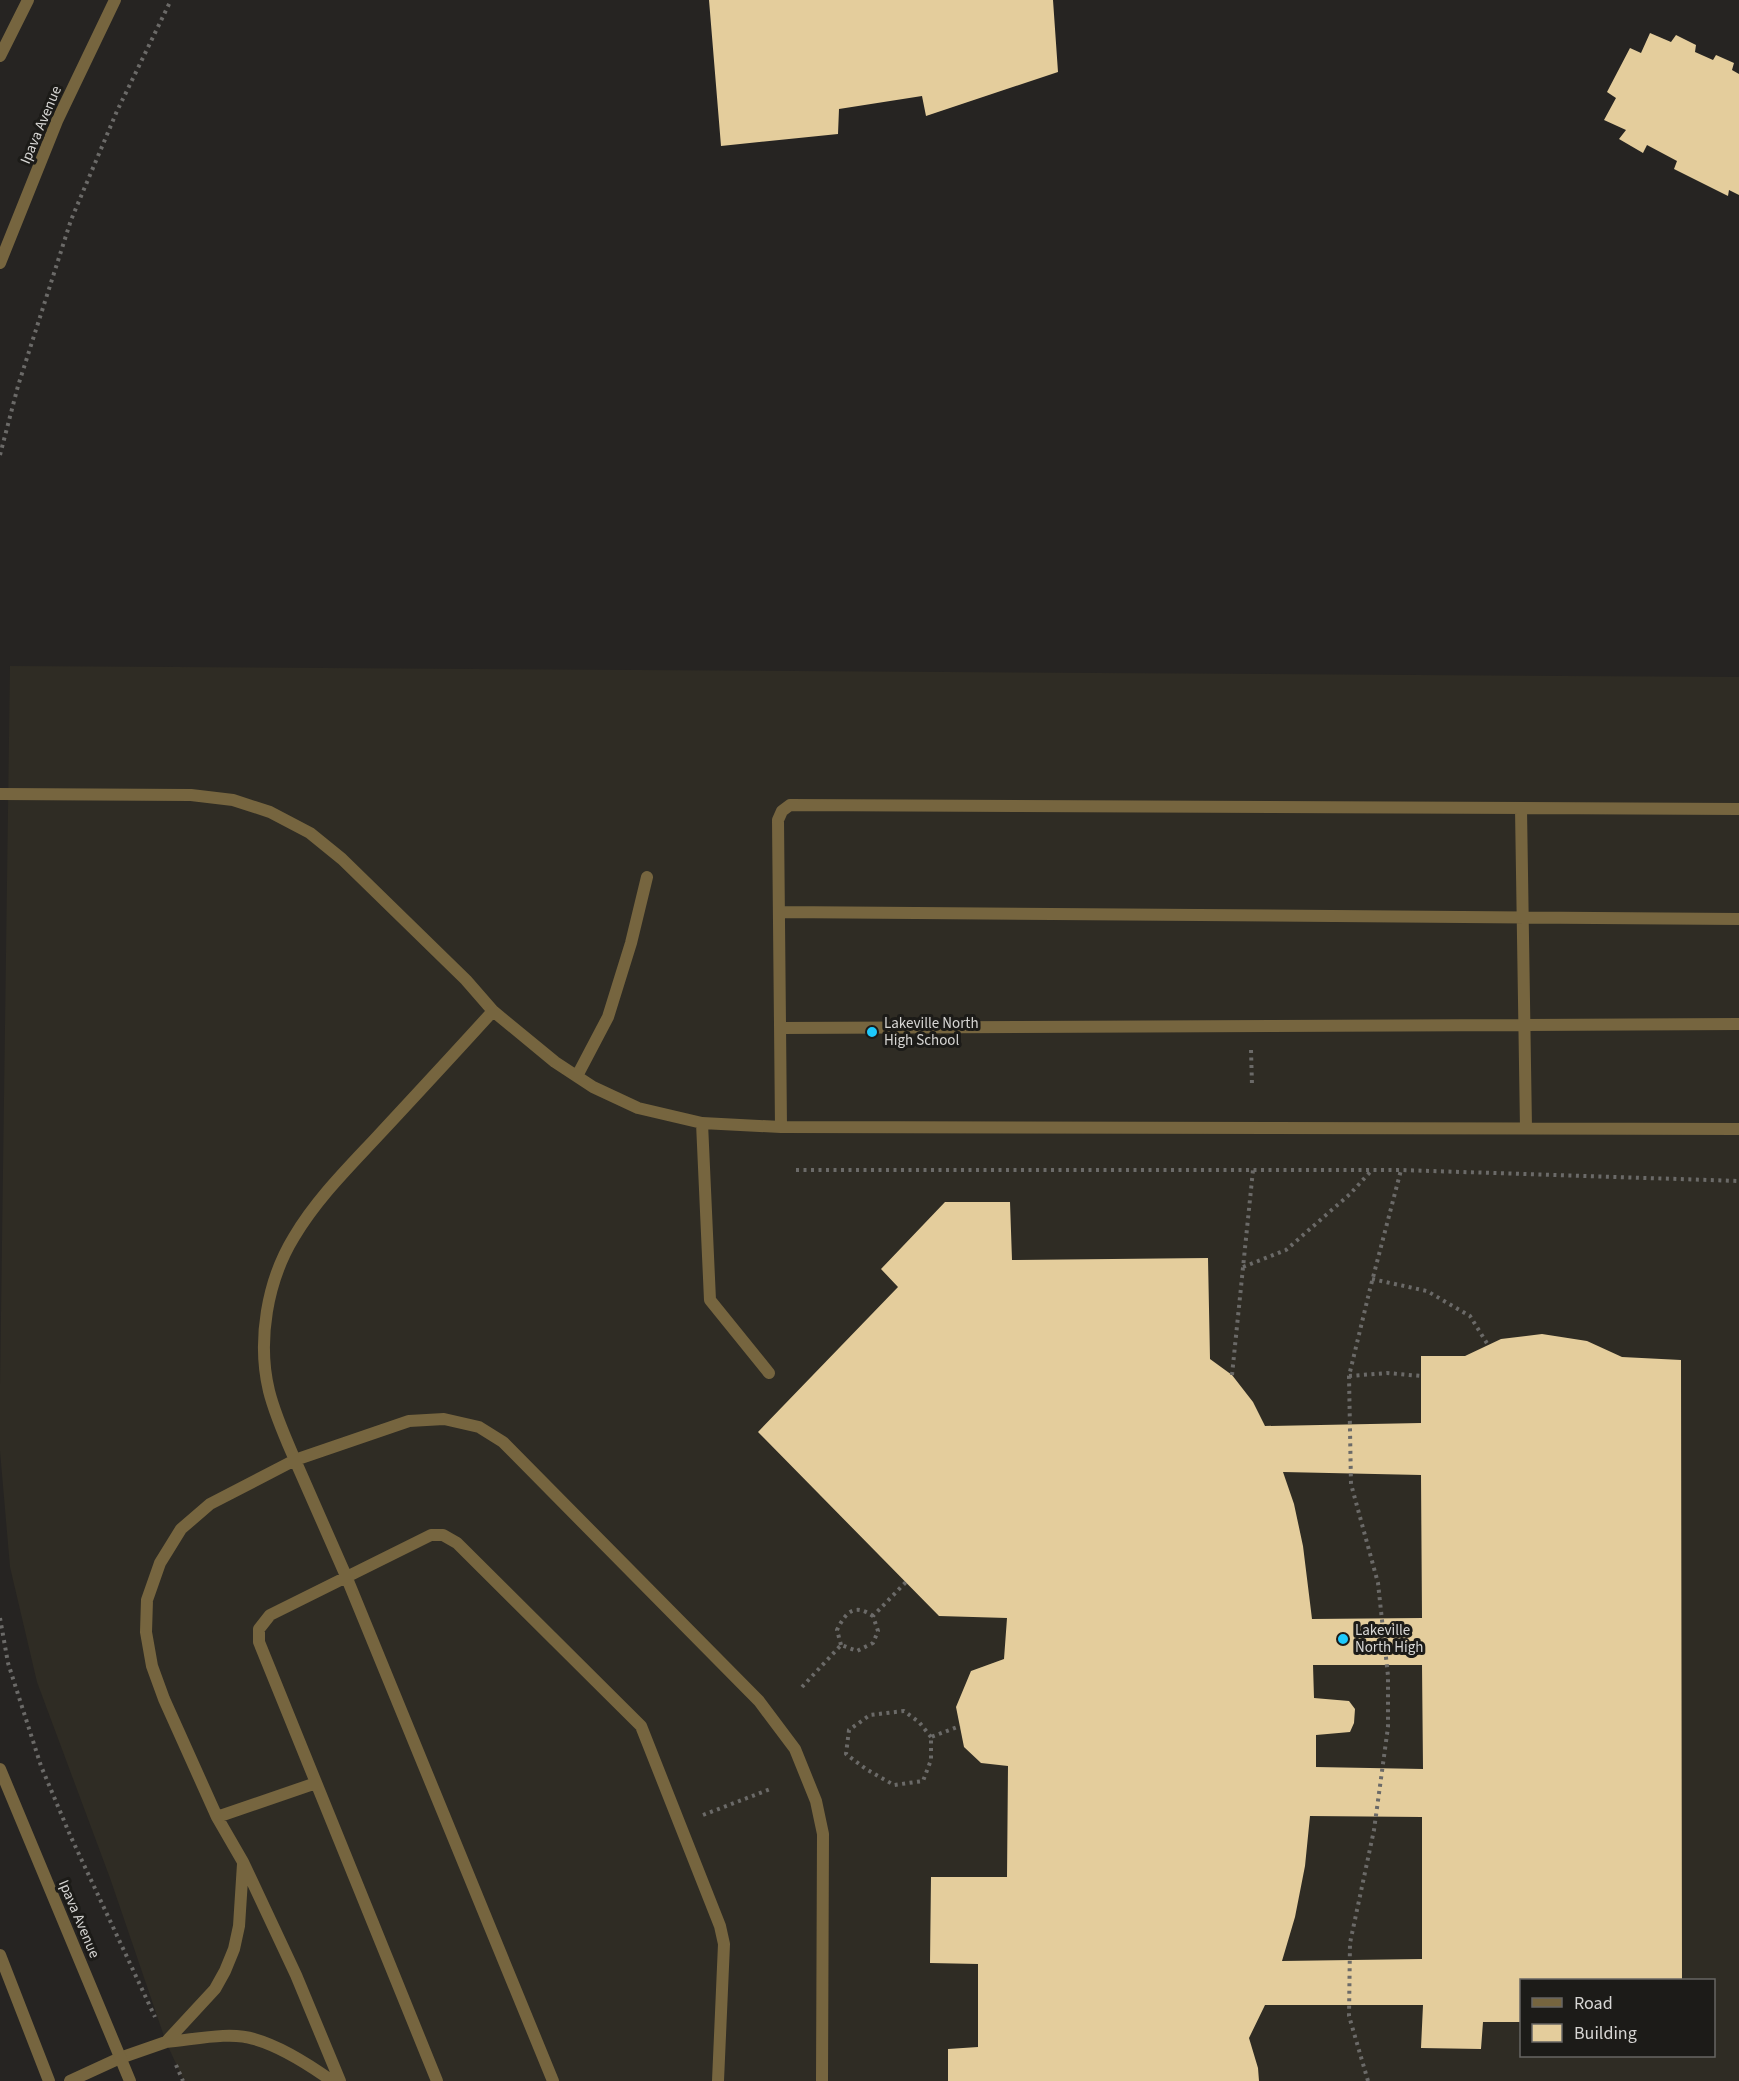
<svg xmlns="http://www.w3.org/2000/svg" width="1739" height="2081" font-family="'Source Sans 3',sans-serif">
<rect width="100%" height="100%" fill="#262422"/>
<!-- built -->
<path fill="#2f2c24" fill-rule="evenodd" d="M10,666l1729,11v1404h-1555l-18,-39 -56,-164 -73,-196 -27,-115 -10,-116v-65zM1522,1980h192v76h-192z"/>
<!-- building -->
<path fill="#e4cd9c" fill-rule="evenodd" d="M709,0h344l5,72 -132,44 -4,-20 -83,13 -1,25 -117,12z
M1650,33l21,9 5,-7 20,10 -1,7 18,8 3,-5 18,8 -2,7 7,4v121l-10,-5 -1,6 -54,-27 3,-8 -30,-16 -4,8 -24,-14 7,-9 -22,-10 12,-22 -9,-6 23,-44 11,5z
M945,1202h65l2,58 196,-2 2,101 22,16 21,27 12,24 156,-3v-67h44l36,-17 41,-5 45,7 35,16 59,3 1,620h-160v42h-39l-2,27 -60,-1 2,-43h-158l-16,33 9,30 1,13h-311v-32l30,-2v-83l-48,-1 1,-86h76l1,-111 -27,-3 -17,-16 -8,-40 15,-36 33,-12 3,-41 -68,-2 -181,-184 140,-145 -17,-18zM1283,1472l138,3 1,143 -110,1 -9,-73 -9,-42zM1313,1665h109l1,104 -107,-2v-32l34,-3 4,-9 1,-14 -6,-8 -35,-3zM1310,1816l112,1v142l-140,2 13,-44 10,-51z"/>
<g fill="none" stroke-linecap="round" stroke-linejoin="round">
<!-- path -->
<path stroke="#6b6a68" stroke-width="4" stroke-dasharray="3 4.5" stroke-linecap="butt" d="M0,455l18,-69 53,-166 46,-109 54,-111
M1251,1050l1,35
M796,1170h605l338,11
M1243,1267l43,-17 64,-56 22,-24
M1372,1279l55,12 43,25 18,29
M1232,1375l21,-205
M1349,1376l38,-3 34,3
M0,1618l8,45 33,103 29,69 85,182
M841,1645l-4,-15c9,-18 17,-27 36,-14
M802,1687l39,-42 16,6 16,-8 5,-12 -5,-15 33,-34
M931,1737l-12,-15 -15,-11 -34,4 -21,15 -3,24 20,15 28,16 29,-4 8,-21v-23l29,-11
M703,1815l70,-27
M176,2065l7,16
M1368,2081l-19,-65 1,-73 24,-113 14,-103v-51l-10,-93 -27,-99 -2,-108 21,-87 31,-119"/>
<!-- service -->
<path stroke="#76653f" stroke-width="12" d="M0,794l191,1 42,5 37,12 40,21 32,26 124,121 27,31 62,51 38,25 45,21 64,15 79,4 958,2
M1521,809l5,319
M779,912l960,7
M493,1011c-39,43 -78,85 -118,128 -29,31 -59,61 -81,98 -27,44 -37,104 -25,154 6,24 16,46 26,69l114,-39 35,-2 35,8 24,15 256,259 36,48 21,52 7,33 -1,247
M781,1028l958,-4
M577,1076l31,-59 23,-74 16,-66
M702,1123l8,177 59,73
M781,1127l-3,-307 4,-9 8,-6 949,4
M217,1817l99,-34
M243,1864l-4,62 -5,23 -9,22 -10,18 -49,53c26,-2 64,-11 88,-3 25,7 57,27 78,42
M70,2081l50,-23 46,-16
M340,2081l-44,-106 -53,-113 -26,-45 -53,-118 -12,-33 -6,-34 1,-32 13,-37 21,-34 29,-25 85,-44 51,116 207,505
M437,2081l-178,-439v-13l11,-14 161,-80h12l14,8 184,183 79,200 4,18 -6,137"/>
<!-- tertiary -->
<path stroke="#76653f" stroke-width="12" d="M0,56l28,-56
M0,263l57,-142 58,-121
M0,1769l130,312
M0,1955l49,126"/>
</g>
<!-- markers -->
<g fill="#1dc9fc" stroke="#1c1b18" stroke-width="2">
<circle cx="872" cy="1032" r="6"/>
<circle cx="1343" cy="1639" r="6"/>
</g>
<g text-anchor="middle" dominant-baseline="central" stroke-width="6" stroke-linejoin="round" paint-order="stroke">
<!-- street labels -->
<g font-size="15" fill="#d7d6d4" stroke="#1c1b18">
<text transform="translate(41 125) rotate(-67)">Ipava Avenue</text>
<text transform="translate(79 1919) rotate(67)">Ipava Avenue</text>
</g>
<!-- poi labels -->
<g font-size="15" fill="#d7d6d4" stroke="#1c1b18" text-anchor="start">
<text x="884" y="1023">Lakeville North<tspan x="884" dy="17">High School</tspan></text>
<text x="1355" y="1630">Lakeville<tspan x="1355" dy="17">North High</tspan></text>
</g>
</g>
<!-- legend -->
<rect x="1520" y="1979" width="195" height="78" fill="#1c1b18" stroke="#676663" stroke-width="1.5"/>
<rect x="1532" y="1998" width="30" height="9" fill="#76653f" stroke="#676663" stroke-width="1.5"/>
<text x="1574" y="2009" font-size="18" fill="#d7d6d4">Road</text>
<rect x="1532" y="2024" width="30" height="18" fill="#e4cd9c" stroke="#676663" stroke-width="1.5"/>
<text x="1574" y="2039" font-size="18" fill="#d7d6d4">Building</text>
</svg>
